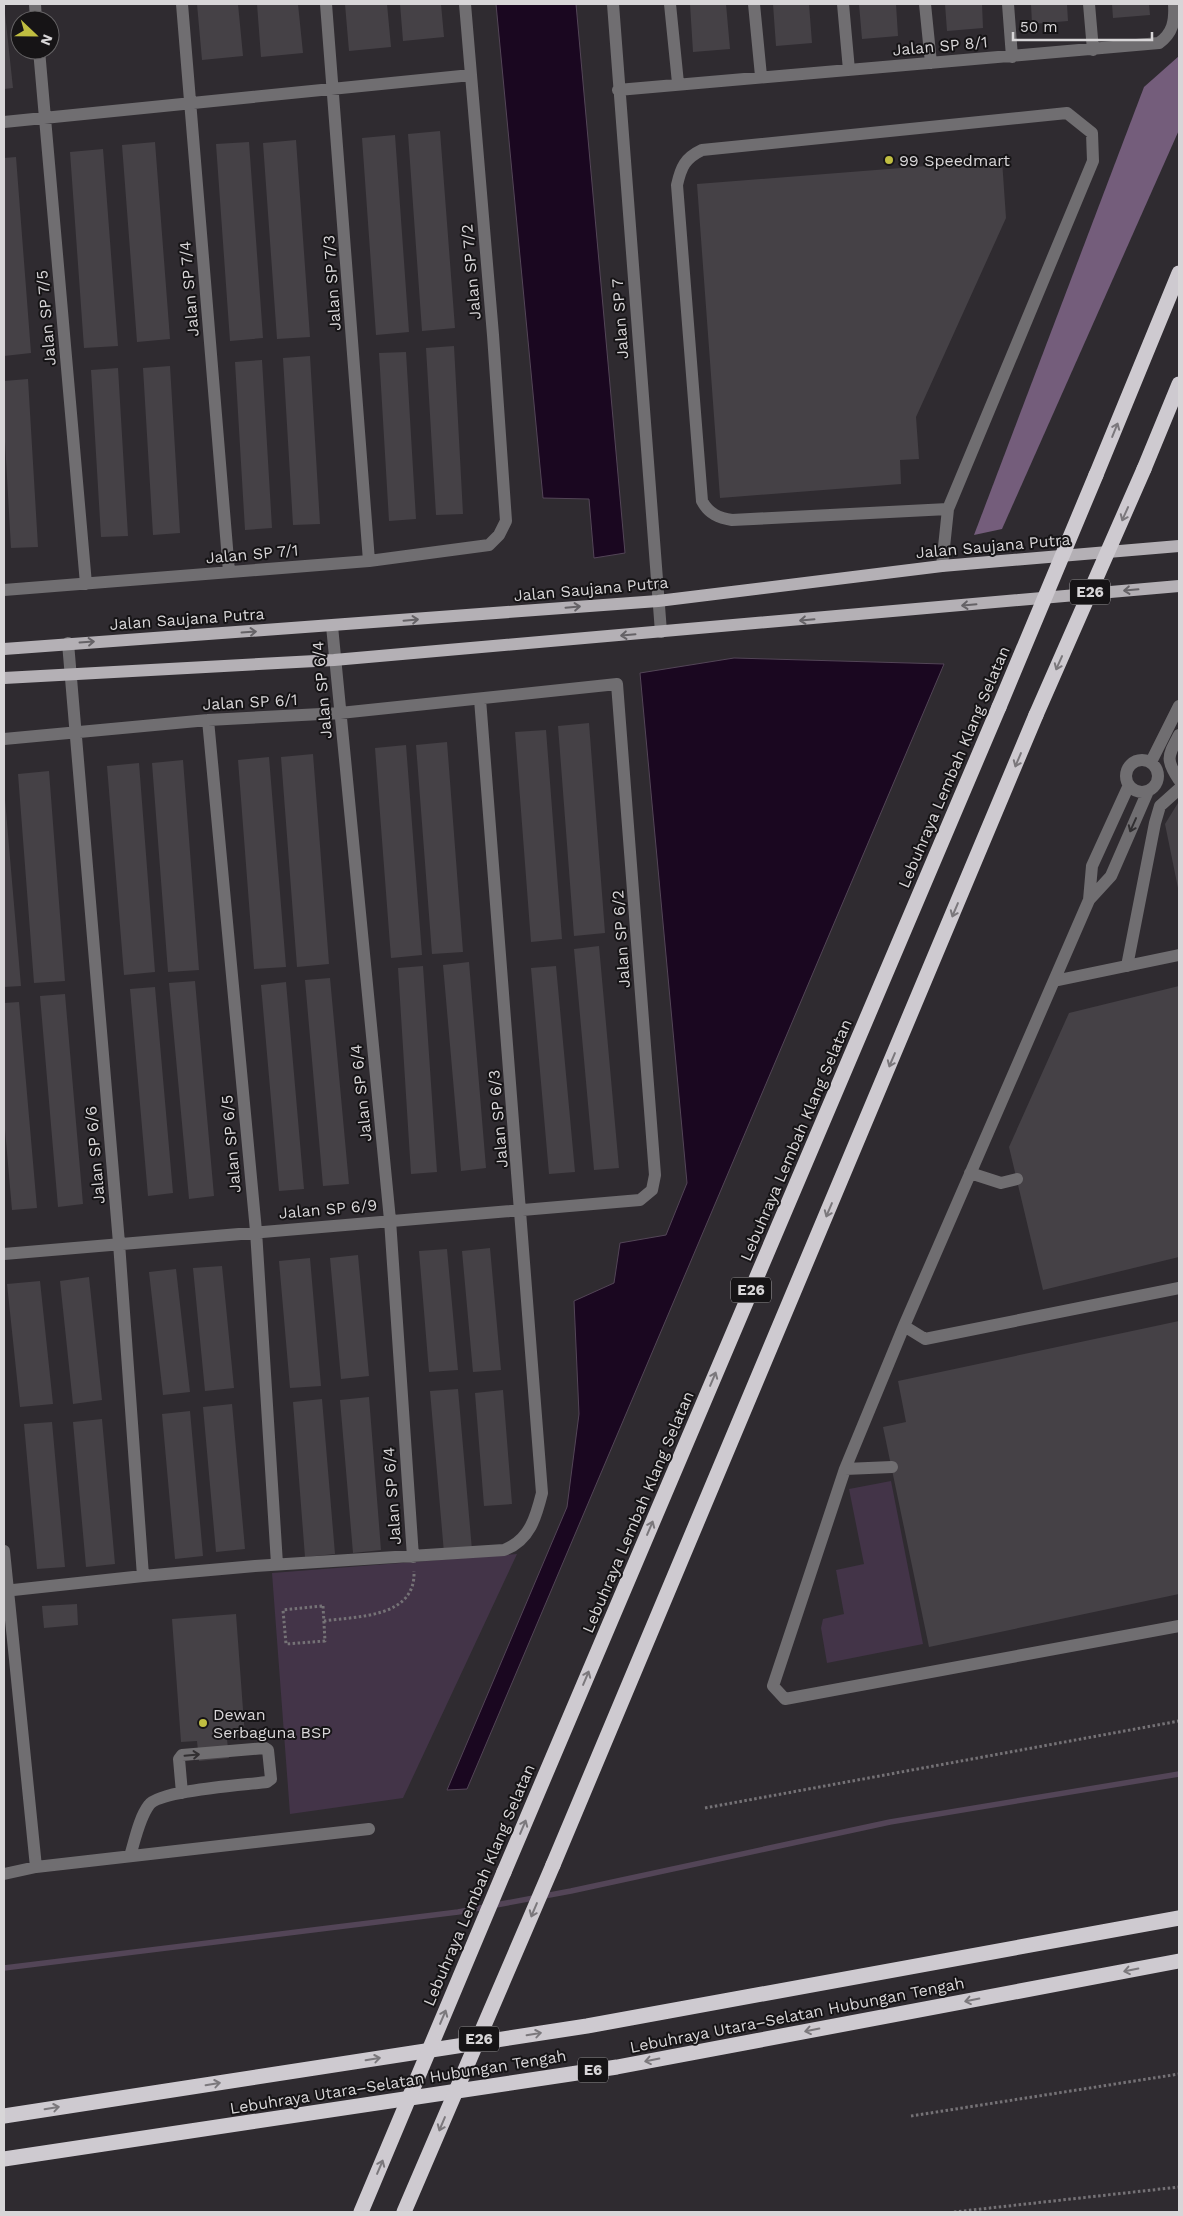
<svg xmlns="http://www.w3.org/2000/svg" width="1183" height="2216" font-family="'Work Sans',sans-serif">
<rect width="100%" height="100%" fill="#2f2b30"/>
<!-- green -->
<path fill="#433448" d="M891,1481l32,163 -96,19 -6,-35 2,-9 21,-5 -8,-44 28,-6 -15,-75z
M517,1554l-114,244 -113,16 -18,-241z"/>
<!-- forest -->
<path fill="#745d7b" d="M1179,56v74l-177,399 -28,6 170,-448z"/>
<!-- water -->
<path fill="#1a0720" stroke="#534557" d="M496,4h80l49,549 -31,5 -5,-59 -46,-1z
M734,658l210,6 -477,1125 -20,1 120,-283 12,-93 -5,-113 40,-18 6,-40 46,-8 21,-52 -47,-510z"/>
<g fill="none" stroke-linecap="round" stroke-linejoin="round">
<!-- stream -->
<path stroke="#534557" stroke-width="5.5" d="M4,1968l454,-56 113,-21 319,-69 289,-48"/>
</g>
<!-- building -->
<path fill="#454146" d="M4,4l9,84 -9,1z
M197,4h41l5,52 -41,4z
M257,4h41l5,49 -42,4z
M345,4h42l4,43 -42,4z
M400,4h41l3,33 -41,4z
M690,4h36l4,45 -37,3z
M773,4h36l3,39 -36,3z
M859,4h37l2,32 -36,3z
M945,4h37l1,24 -36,3z
M1031,4h36l1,17 -36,3z
M1112,4h37l1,11 -37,3z
M440,131l15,197 -33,3 -14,-197z
M395,135l14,197 -33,3 -14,-197z
M296,140l14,197 -33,2 -14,-196z
M155,142l15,197 -33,3 -15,-197z
M249,142l14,196 -33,3 -14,-197z
M103,149l15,197 -34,2 -14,-196z
M16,157l15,196 -27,3v-198z
M1002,160l4,58 -90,199 3,42 -19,1 1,24 -181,14 -23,-314z
M454,346l9,168 -27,1 -10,-167z
M406,352l10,167 -27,2 -10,-168z
M310,356l10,168 -27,1 -10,-167z
M262,360l10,168 -27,2 -10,-168z
M170,366l10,167 -27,2 -10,-167z
M118,368l10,168 -27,1 -10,-167z
M28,379l10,168 -27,1 -7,-124v-43z
M589,723l16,210 -31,3 -16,-210z
M546,730l16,209 -31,3 -16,-210z
M447,742l16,210 -31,2 -16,-209z
M406,745l16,210 -31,3 -16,-210z
M313,754l16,210 -32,3 -16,-210z
M269,757l17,210 -32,2 -16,-209z
M183,760l16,210 -31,2 -16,-209z
M139,763l16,209 -31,3 -17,-209z
M49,771l16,210 -31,2 -16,-209z
M4,788l17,198 -17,1z
M1178,803h1l-1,85 -13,-64z
M599,946l20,222 -25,2 -20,-221z
M469,962l17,206 -25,3 -18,-206z
M423,966l14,206 -26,2 -13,-206z
M556,966l19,206 -26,2 -18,-206z
M330,978l19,206 -26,2 -18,-206z
M195,981l19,215 -25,3 -20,-216z
M286,982l18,207 -25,2 -18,-206z
M1179,986v271l-136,33 -34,-143 60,-134z
M155,987l18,206 -25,3 -18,-207z
M65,994l18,210 -25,3 -18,-211z
M19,1002l18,206 -25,2 -8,-92v-115z
M490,1248l11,122 -28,2 -11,-121z
M447,1249l11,121 -29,2 -10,-121z
M358,1255l11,121 -28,3 -11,-121z
M310,1258l11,128 -31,2 -11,-127z
M222,1266l12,122 -29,3 -12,-123z
M176,1269l14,123 -27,3 -14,-123z
M89,1277l13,123 -29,4 -13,-123z
M40,1281l13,123 -33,3 -13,-123z
M1179,1321v273l-250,53 -46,-220 23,-5 -8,-41z
M458,1389l14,161 -28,3 -14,-162z
M503,1390l9,114 -28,2 -9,-113z
M369,1397l12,153 -28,3 -13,-153z
M322,1399l13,155 -30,3 -12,-155z
M232,1404l13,145 -29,3 -13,-145z
M190,1411l13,145 -28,3 -13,-145z
M102,1419l13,145 -29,3 -13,-145z
M52,1422l13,145 -28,2 -13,-145z
M77,1604l1,21 -34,3 -2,-22z
M236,1614l9,123 -18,2 2,19 -30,3 -2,-20 -16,1 -9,-123z"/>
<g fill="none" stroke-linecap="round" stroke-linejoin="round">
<!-- path -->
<path stroke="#757276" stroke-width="3" stroke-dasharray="2.5 2.5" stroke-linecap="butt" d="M323,1606l2,35 -39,3 -3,-34z
M324,1621c34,-5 92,-3 90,-50
M705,1808l474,-87
M911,2116l268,-42
M954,2212l225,-25"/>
<!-- minor -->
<path stroke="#706e71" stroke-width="12" d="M35,4l1,16
M182,4l47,568
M326,4l43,557
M613,4l48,628
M670,4l8,79
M754,4l7,72
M843,4l6,66
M925,4l6,59
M1008,4l4,53
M1089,4l4,46
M39,50l47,534
M618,90l541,-47c14,-10 16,-22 15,-39
M4,122l467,-47
M942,566l6,-57 145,-348 -1,-28 -25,-20 -365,37c-17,8 -21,17 -25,35l25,316c7,13 17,17 30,19l216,-11
M4,590l365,-29 120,-16 10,-10 7,-14 -13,-186 -28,-331
M332,626l58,594 23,337
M68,643l51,600 24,333
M208,720l48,511 21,333
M1179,735c-11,21 -14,24 0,45
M4,739l204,-19 132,-7 277,-29 38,491 -3,15 -12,10 -636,54
M1126 776a16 16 0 1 1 32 0a16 16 0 1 1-32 0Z
M1151,762l28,-56
M1129,785l-37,81 -3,34 22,-24 37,-85
M1089,900l-185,426 -59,143 -72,217 12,13 394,-73
M1127,966l28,-143 5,-17 19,-17
M1054,981l125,-26
M970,1173l31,10 16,-4
M904,1326l21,13 254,-51
M845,1469l47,-2
M4,1551l32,316
M4,1591l139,-15 112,-10 249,-16c26,-10 32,-33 38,-57l-62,-794
M130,1856c5,-16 9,-38 19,-51 11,-15 96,-20 118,-23l4,-3 -3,-29 -3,-2 -83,7 -3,4 3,34
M4,1874l32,-7 333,-38"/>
<!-- major -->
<path stroke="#b4b0b5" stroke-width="12" d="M4,649l654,-48 284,-35 237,-20
M4,678l330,-18 845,-74"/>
<!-- highway -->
<path stroke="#cecad0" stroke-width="15" d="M1144,469l35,-85
M1096,475l83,-202
M553,1865l483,-1150
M504,1872l495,-1165
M4,2116l583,-90 592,-108
M4,2159l613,-92 562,-106"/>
<!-- highway-bridge -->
<path stroke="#cecad0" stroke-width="15" d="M999,707l97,-232
M1036,715l108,-246
M361,2212l143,-340
M404,2212l149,-347"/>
</g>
<!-- one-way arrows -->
<defs><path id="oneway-shaft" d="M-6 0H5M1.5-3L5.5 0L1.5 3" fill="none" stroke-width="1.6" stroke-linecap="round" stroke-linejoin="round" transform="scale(1.25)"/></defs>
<g stroke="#7b787c">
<use href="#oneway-shaft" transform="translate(1115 430) rotate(-68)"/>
<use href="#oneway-shaft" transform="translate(1125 514) rotate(114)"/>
<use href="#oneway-shaft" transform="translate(1059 663) rotate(114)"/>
<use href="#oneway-shaft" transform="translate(1018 760) rotate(113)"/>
<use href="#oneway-shaft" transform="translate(955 910) rotate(113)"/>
<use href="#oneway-shaft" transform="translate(892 1060) rotate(113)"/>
<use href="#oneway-shaft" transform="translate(829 1210) rotate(113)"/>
<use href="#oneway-shaft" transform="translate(713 1379) rotate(-67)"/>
<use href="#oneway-shaft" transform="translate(650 1528) rotate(-67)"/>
<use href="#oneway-shaft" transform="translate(586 1678) rotate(-67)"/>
<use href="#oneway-shaft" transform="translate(523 1827) rotate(-67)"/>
<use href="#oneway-shaft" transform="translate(534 1910) rotate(113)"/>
<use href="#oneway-shaft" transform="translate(1131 1970) rotate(169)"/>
<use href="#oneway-shaft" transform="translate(972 2000) rotate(169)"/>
<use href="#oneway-shaft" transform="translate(443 2017) rotate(-67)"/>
<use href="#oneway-shaft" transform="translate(812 2030) rotate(169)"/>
<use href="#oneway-shaft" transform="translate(534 2034) rotate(-9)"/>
<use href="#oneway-shaft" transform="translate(373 2059) rotate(-9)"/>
<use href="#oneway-shaft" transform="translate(652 2060) rotate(169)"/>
<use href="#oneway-shaft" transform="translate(213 2084) rotate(-9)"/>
<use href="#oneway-shaft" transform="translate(52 2108) rotate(-9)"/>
<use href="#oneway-shaft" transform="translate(442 2124) rotate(113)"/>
<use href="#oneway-shaft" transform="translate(380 2167) rotate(-67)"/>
</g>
<g stroke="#656266">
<use href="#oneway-shaft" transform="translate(1131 590) rotate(175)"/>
<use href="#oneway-shaft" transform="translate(969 605) rotate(175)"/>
<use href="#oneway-shaft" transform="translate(573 607) rotate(-5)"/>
<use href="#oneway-shaft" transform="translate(411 620) rotate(-5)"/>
<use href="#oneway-shaft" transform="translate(807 620) rotate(175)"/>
<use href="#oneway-shaft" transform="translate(249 632) rotate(-4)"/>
<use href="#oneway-shaft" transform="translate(628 635) rotate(175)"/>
<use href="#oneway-shaft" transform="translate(87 642) rotate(-4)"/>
</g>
<g stroke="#312f31">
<use href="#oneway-shaft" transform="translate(1133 825) rotate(114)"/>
<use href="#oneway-shaft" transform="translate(192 1755) rotate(-5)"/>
</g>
<!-- markers -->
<g fill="#c0be41" stroke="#161416" stroke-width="2">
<circle cx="889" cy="160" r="5"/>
<circle cx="203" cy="1723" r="5"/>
</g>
<g text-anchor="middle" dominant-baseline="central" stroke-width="4" stroke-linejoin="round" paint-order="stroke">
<!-- shield labels -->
<g fill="#161416" stroke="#9e9c9e" stroke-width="1">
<rect x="1070" y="579.5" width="40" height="25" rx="4"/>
<rect x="731" y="1277.5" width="40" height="25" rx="4"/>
<rect x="459" y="2026.5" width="40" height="25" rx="4"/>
<rect x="578" y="2057.5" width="30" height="25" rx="4"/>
</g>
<g font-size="15" font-weight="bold" fill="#d8d6d8">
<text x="1090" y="592">E26</text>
<text x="751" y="1290">E26</text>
<text x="479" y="2039">E26</text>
<text x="593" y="2070">E6</text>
</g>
<!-- street labels -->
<g font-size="16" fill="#d8d6d8" stroke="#161416">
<text transform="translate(940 46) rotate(-5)">Jalan SP 8/1</text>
<text transform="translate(471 272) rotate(-95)">Jalan SP 7/2</text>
<text transform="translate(332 283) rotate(-94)">Jalan SP 7/3</text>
<text transform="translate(189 289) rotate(-95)">Jalan SP 7/4</text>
<text transform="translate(46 318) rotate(-95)">Jalan SP 7/5</text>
<text transform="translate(620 319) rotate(-94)">Jalan SP 7</text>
<text transform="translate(993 546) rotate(-5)">Jalan Saujana Putra</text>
<text transform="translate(252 554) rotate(-5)">Jalan SP 7/1</text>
<text transform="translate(591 589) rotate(-5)">Jalan Saujana Putra</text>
<text transform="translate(187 619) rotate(-4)">Jalan Saujana Putra</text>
<text transform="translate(322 690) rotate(-95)">Jalan SP 6/4</text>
<text transform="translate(250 702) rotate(-3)">Jalan SP 6/1</text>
<text transform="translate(954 767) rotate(-67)">Lebuhraya Lembah Klang Selatan</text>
<text transform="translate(621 939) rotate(-94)">Jalan SP 6/2</text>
<text transform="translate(361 1093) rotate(-96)">Jalan SP 6/4</text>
<text transform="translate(498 1119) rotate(-95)">Jalan SP 6/3</text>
<text transform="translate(796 1140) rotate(-67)">Lebuhraya Lembah Klang Selatan</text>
<text transform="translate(231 1144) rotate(-95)">Jalan SP 6/5</text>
<text transform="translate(95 1155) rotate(-95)">Jalan SP 6/6</text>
<text transform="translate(328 1209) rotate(-5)">Jalan SP 6/9</text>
<text transform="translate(392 1496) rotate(-94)">Jalan SP 6/4</text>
<text transform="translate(638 1512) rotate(-67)">Lebuhraya Lembah Klang Selatan</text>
<text transform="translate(479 1885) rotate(-67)">Lebuhraya Lembah Klang Selatan</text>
<text transform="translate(797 2015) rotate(-11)">Lebuhraya Utara–Selatan Hubungan Tengah</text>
<text transform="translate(398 2082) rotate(-9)">Lebuhraya Utara–Selatan Hubungan Tengah</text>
</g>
<!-- poi labels -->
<g font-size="16" fill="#d8d6d8" stroke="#161416" text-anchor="start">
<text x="899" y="160">99 Speedmart</text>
<text x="213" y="1714">Dewan<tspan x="213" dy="18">Serbaguna BSP</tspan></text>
</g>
</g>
<!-- border -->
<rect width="1183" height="2216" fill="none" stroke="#d8d6d8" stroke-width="10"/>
<!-- north arrow -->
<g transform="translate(35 35) rotate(112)"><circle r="24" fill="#161416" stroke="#646264"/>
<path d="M0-4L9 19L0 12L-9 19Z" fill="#c0be41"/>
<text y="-8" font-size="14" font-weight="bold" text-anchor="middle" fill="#d8d6d8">N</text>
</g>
<!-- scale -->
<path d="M1013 32v8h139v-8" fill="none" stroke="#d8d6d8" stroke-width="2.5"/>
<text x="1020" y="32" font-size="15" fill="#d8d6d8" stroke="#161416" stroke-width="4" paint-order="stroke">50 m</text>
</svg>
